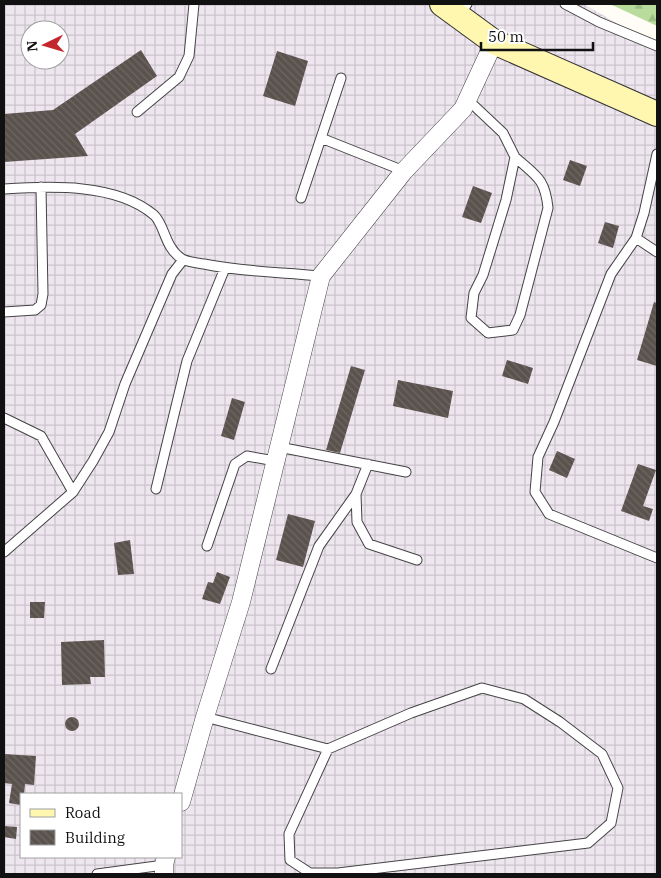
<svg xmlns="http://www.w3.org/2000/svg" width="661" height="878" font-family="'IBM Plex Serif',serif">
<defs>
<pattern id="industrial-grid" width="8" height="8" patternUnits="userSpaceOnUse" patternTransform="scale(1.25)"><rect width="8" height="8" fill="#eee6ef"/><path d="M0 4h8M4 0v8" fill="none" stroke="#cbc4cc"/></pattern>
<pattern id="forest-firs" width="22" height="20" patternUnits="userSpaceOnUse" patternTransform="scale(1.25)"><rect width="22" height="20" fill="#b9dc9c"/><path d="M5 1l3.5 6h-7zM16 11l3.5 6h-7z" fill="#9ebc85"/></pattern>
<pattern id="building-back-hatch" width="6" height="6" patternUnits="userSpaceOnUse" patternTransform="scale(1.25)"><rect width="6" height="6" fill="#5a524d"/><path d="M-1 5l2 2M0 0l6 6M5-1l2 2" fill="none" stroke="#6d6662"/></pattern>
</defs>
<rect width="100%" height="100%" fill="#fffdf5"/>
<!-- industrial -->
<path fill="url(#industrial-grid)" fill-rule="evenodd" d="M4,4h580l61,36 12,3v831h-653zM30,30h30v30h-30zM21,794h160v63h-160z"/>
<!-- forest -->
<path fill="url(#forest-firs)" d="M610,4h47v22z"/>
<!-- building -->
<path fill="url(#building-back-hatch)" d="M141,50l16,26 -82,58 13,22 -84,6v-48l49,-4z
M277,51l31,10 -13,45 -32,-10z
M570,160l17,6 -7,20 -17,-6z
M473,186l19,7 -11,30 -19,-6z
M605,222l14,4 -6,22 -15,-5z
M654,302l3,1v63l-20,-6z
M507,360l26,8 -5,16 -26,-8z
M351,366l14,4 -25,83 -14,-3z
M398,380l55,11 -5,27 -55,-12z
M232,398l13,4 -11,38 -13,-4z
M557,451l18,8 -8,19 -18,-8z
M638,464l18,6 -13,36 10,3 -4,12 -28,-10z
M288,514l27,7 -12,46 -27,-7z
M130,540l4,34 -16,1 -4,-32z
M217,572l13,5 -10,27 -18,-5 6,-17 5,1z
M30,602h15l-1,16h-14z
M104,640l1,37h-15l1,7 -29,1 -1,-43z
M65 724a7 7 0 1 1 14 0a7 7 0 1 1-14 0Z
M4,754l32,2 -2,29 -9,-1 -1,10h-3v11l-12,-2 3,-19 -8,-1z
M4,826l13,1 -1,12 -12,-2z"/>
<g fill="none" stroke-linecap="round" stroke-linejoin="round">
<defs>
<path id="service" d="M565,4l34,18 58,24
M459,16l8,-12
M468,100l35,33 12,24 -9,43 -23,75 -9,18 -3,25 17,15 25,-3 7,-15 28,-107c-3,-30 -12,-32 -33,-51
M137,112l42,-35 10,-21 5,-52
M321,138l83,33
M657,154l-13,59 -8,25 -25,36 -57,148 -16,35 -3,35 14,22 108,44
M4,189c46,-3 112,-6 150,26 11,10 10,32 28,44 6,3 15,4 22,5 38,8 78,8 117,12
M301,198l40,-120
M636,238l21,14
M4,312l31,-2 6,-5 2,-11 -2,-107
M4,418l37,18 32,56
M279,447l127,25
M368,464l-12,30 1,28 12,22 48,16
M156,489l31,-128 38,-93
M207,546l28,-82 12,-8 28,5
M4,552l69,-60 20,-31 16,-29 16,-48 47,-110 11,-14
M271,669l48,-123 37,-52
M205,717l123,32 83,-36 71,-25 42,11 36,23 42,32 16,34 -7,35 -23,20 -250,30h-28l-20,-13 -1,-26 39,-85
M97,874l67,-9v2"/>
<path id="minor" d="M181,802l24,-85 36,-115 80,-326 83,-105 59,-62 31,-67
M164,874v-9l2,-8"/>
<path id="secondary" d="M442,4l52,38 163,72"/>
</defs>
<!-- service casing -->
<use href="#service" stroke="#444" stroke-width="11"/>
<!-- minor casing -->
<use href="#minor" stroke="#444" stroke-width="19"/>
<!-- secondary casing -->
<use href="#secondary" stroke="#333" stroke-width="26"/>
<!-- service -->
<use href="#service" stroke="#fff" stroke-width="9"/>
<!-- minor -->
<use href="#minor" stroke="#fff" stroke-width="18"/>
<!-- secondary -->
<use href="#secondary" stroke="#fff6b0" stroke-width="24"/>
</g>
<!-- border -->
<rect width="661" height="878" fill="none" stroke="#111111" stroke-width="10"/>
<!-- legend -->
<rect x="20" y="793" width="162" height="65" fill="#ffffff" stroke="#a0a0a0"/>
<rect x="30" y="809" width="25" height="8" fill="#fff6b0" stroke="#a0a0a0"/>
<text x="65" y="818" font-size="15" fill="#111111">Road</text>
<rect x="30" y="830" width="25" height="15" fill="url(#building-back-hatch)" stroke="#a0a0a0"/>
<text x="65" y="843" font-size="15" fill="#111111">Building</text>
<!-- north arrow -->
<g transform="translate(45 45) rotate(265)"><circle r="24" fill="#ffffff" stroke="#a0a0a0"/>
<path d="M0-4L9 19L0 12L-9 19Z" fill="#c4262e"/>
<text y="-8" font-size="14" font-weight="bold" text-anchor="middle" fill="#111111">N</text>
</g>
<!-- scale -->
<path d="M481 42v8h112v-8" fill="none" stroke="#111111" stroke-width="2.5"/>
<text x="488" y="42" font-size="15" fill="#111111" stroke="#ffffff" stroke-width="4" paint-order="stroke">50 m</text>
</svg>
